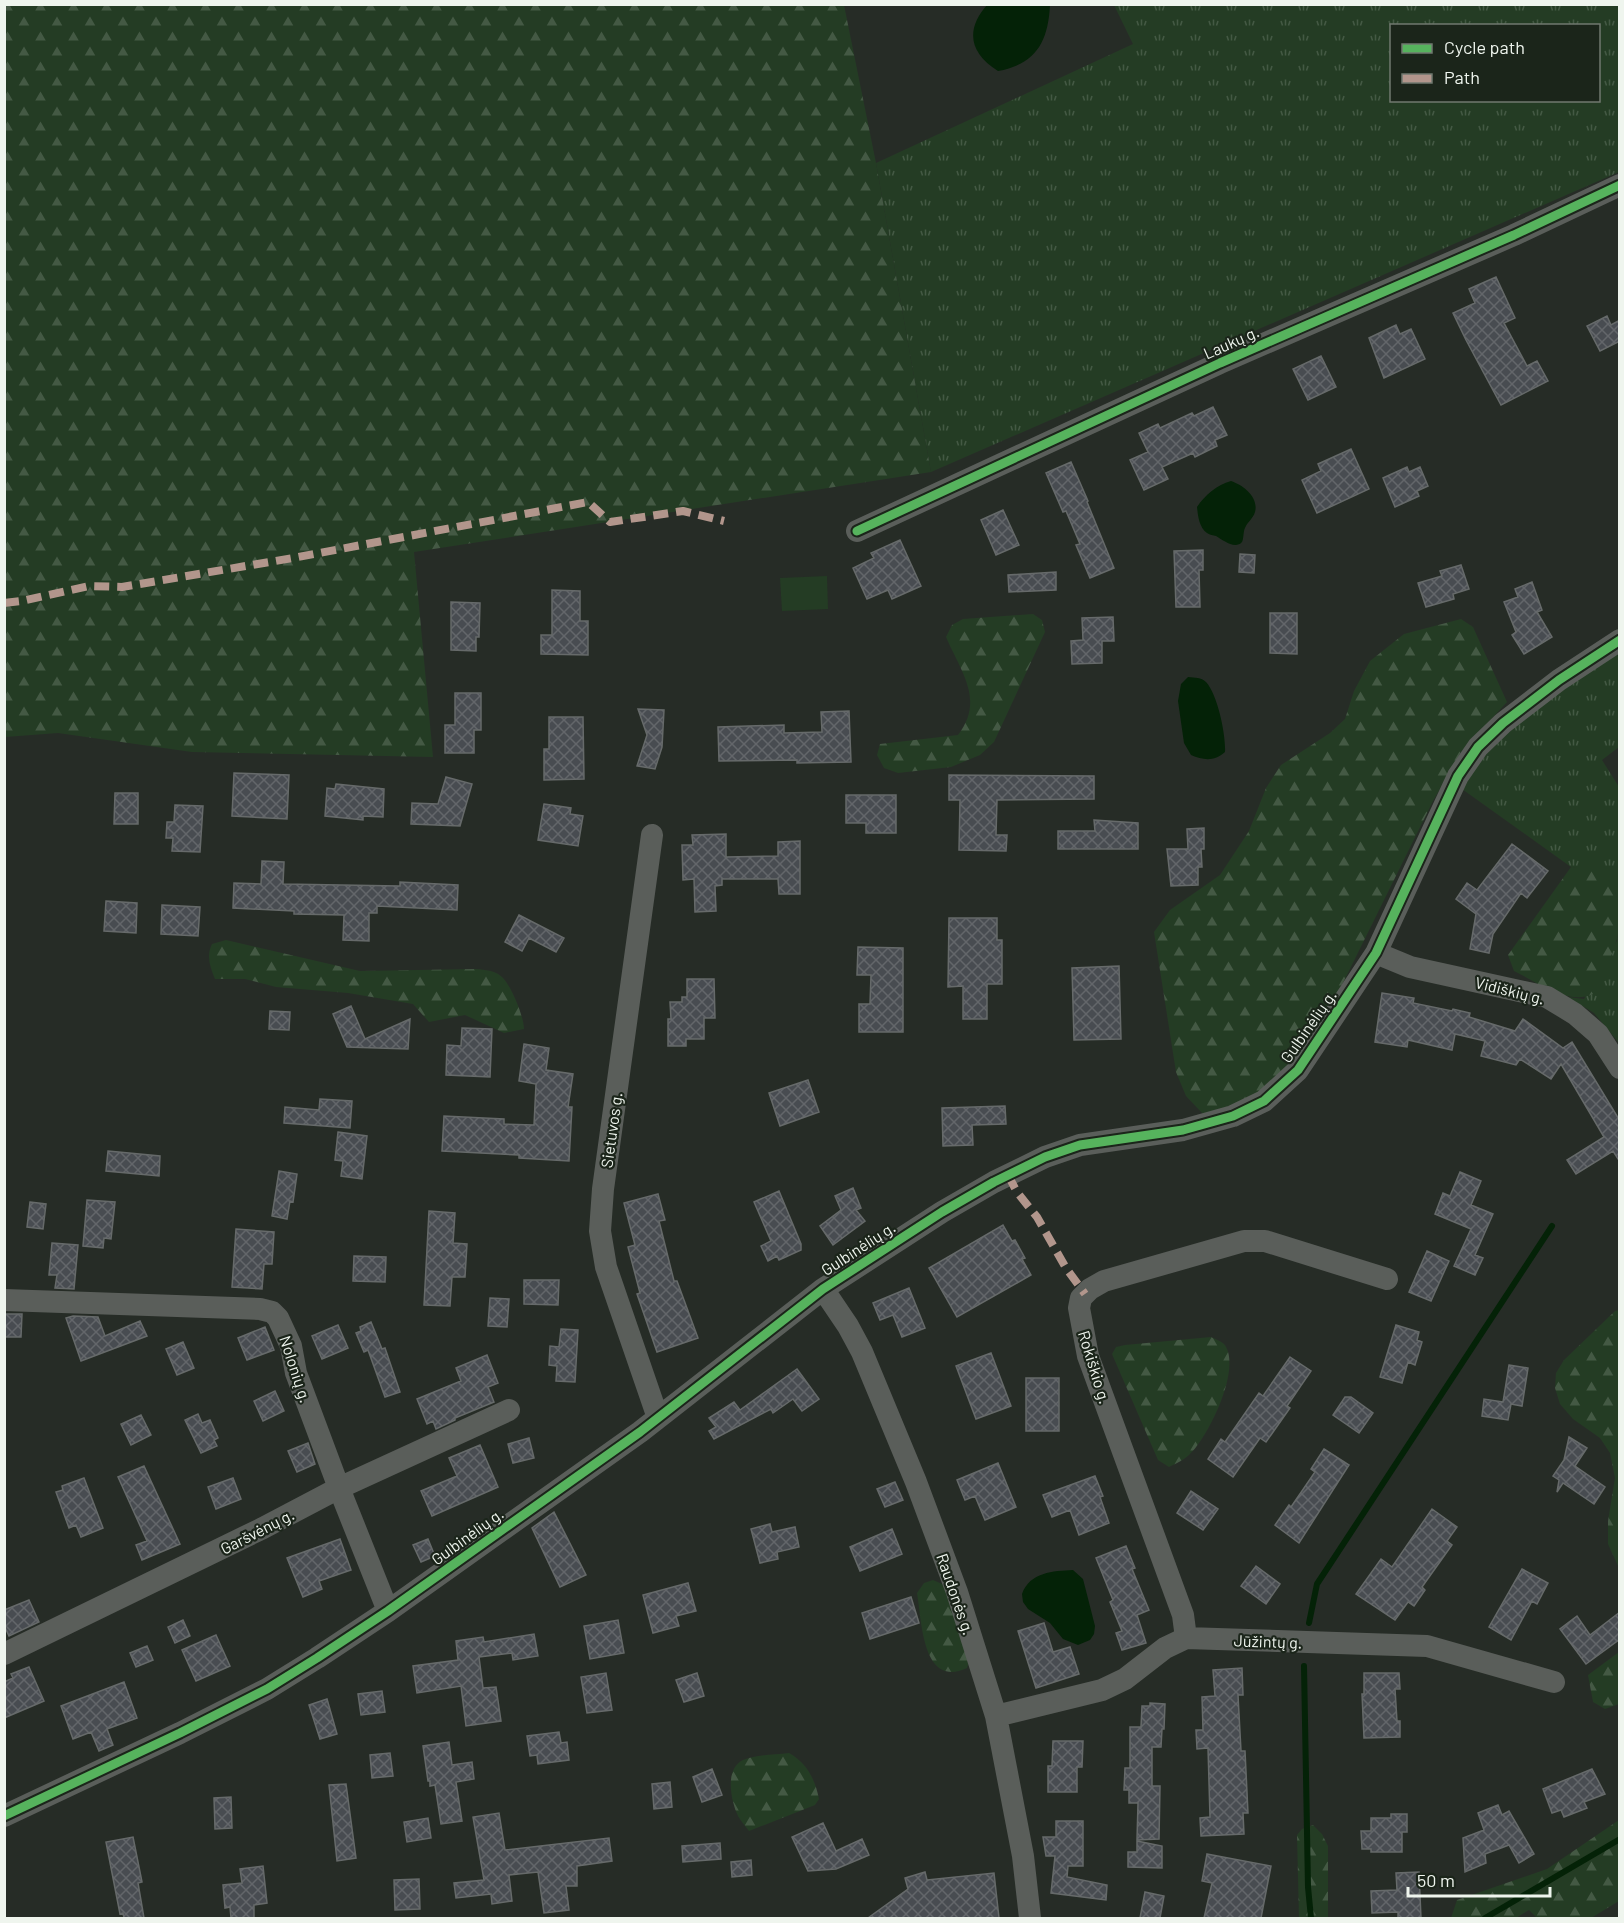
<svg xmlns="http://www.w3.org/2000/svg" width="1624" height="1923" font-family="Barlow,sans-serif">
<defs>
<pattern id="grass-tufts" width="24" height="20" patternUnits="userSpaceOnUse" patternTransform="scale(1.5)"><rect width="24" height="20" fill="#243c24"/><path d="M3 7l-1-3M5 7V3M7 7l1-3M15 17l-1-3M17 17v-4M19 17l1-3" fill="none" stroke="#445944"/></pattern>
<pattern id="forest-firs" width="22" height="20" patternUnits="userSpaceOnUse" patternTransform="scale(1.5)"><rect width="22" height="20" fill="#243c24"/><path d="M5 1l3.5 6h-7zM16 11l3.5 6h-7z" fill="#445944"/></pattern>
<pattern id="building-cross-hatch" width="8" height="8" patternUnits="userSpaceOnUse" patternTransform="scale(1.5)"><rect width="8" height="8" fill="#484c51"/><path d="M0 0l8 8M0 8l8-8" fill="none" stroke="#63666a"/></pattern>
</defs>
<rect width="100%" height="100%" fill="#262c26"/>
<!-- grass -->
<path fill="url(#grass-tufts)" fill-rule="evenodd" d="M1114,5h505v167l-688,300 -55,-309 257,-119zM1392,26h206v74h-206z
M1619,652v95l-17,13 17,27v123l-3,-16 -7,-13 -13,-10 -25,-4 -109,-78c13,-20 26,-39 43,-55 34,-32 76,-56 114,-82z
M1619,922v121l-25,-30 -26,-16 16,2 33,-58z"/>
<!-- forest -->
<path fill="url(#forest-firs)" d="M5,4l839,1 32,158 55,309 -517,80 19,205 -241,-5 -134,-19 -53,4z
M1033,614l9,6 3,12 -51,110 -14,13 -29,12 -53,6 -14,-5 -7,-13 3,-11 78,-9c27,-35 3,-63 -12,-98l6,-12 11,-6z
M1461,619l12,8 34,75 -46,50 -28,49 -93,188 -61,91 -29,20 -46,15 -18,-19 -10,-24 -22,-140 16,-22 50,-35 29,-44 17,-43 15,-23 49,-32 15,-14 9,-28 16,-30 34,-27z
M1571,867c8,1 17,1 24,3 26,10 28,49 21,72 -5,17 -15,35 -23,52 -25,12 -56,-12 -79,-23l-6,-16z
M226,940l134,31 116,-2c9,1 19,1 26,8 9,8 22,40 22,52l-20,4 -39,-18 -36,7 -16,-18 -65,-11 -72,-6 -31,-8h-30c-5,-12 -9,-23 -3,-35z
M1619,1310h1l-1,258 -11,-24v-23l7,-43 -5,-25 -10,-15 -27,-19 -13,-15 -5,-16 1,-15 8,-13 51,-49z
M1211,1337c4,2 10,4 13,7 19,23 -16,94 -35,111 -5,5 -14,9 -20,12l-11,-7 -46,-106 4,-7 9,-2z
M933,1580l9,4 6,9 22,65 -3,10c-45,21 -45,-47 -50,-75l7,-10z
M1619,1652v52l-14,5 -12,-7 -5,-27z
M789,1753c18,10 26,26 30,46l-4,6 -66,26c-4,-5 -8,-10 -11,-15 -7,-15 -14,-47 5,-56 14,-6 31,-5 46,-7z
M1619,1820v81l-28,17h-54l-8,-8 -13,8h-65l6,-18 90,-31z
M1313,1825l9,9 6,12v72h-29l-2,-83 5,-6z"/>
<!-- pitch -->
<path fill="#243c24" d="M827,576l1,33 -46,2 -2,-33z"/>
<!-- water -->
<path fill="#042207" d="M988,4l62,1c-2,37 -14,59 -52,66 -29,-18 -33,-42 -10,-67z
M1231,481c12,4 28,16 24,31 -2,7 -8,10 -10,16 -2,4 -1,10 -3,14 -7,8 -19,-2 -26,-6 -3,-1 -6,-1 -9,-3 -8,-6 -9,-17 -10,-26 8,-12 20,-22 34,-26z
M1188,677c7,1 13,0 18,5 12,13 20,54 19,70 -11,10 -22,8 -34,3l-7,-12 -6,-42 3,-17z
M1073,1570l10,9 12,47 -1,8 -4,6 -12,5 -15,-6 -13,-16 -22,-14 -5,-7 -1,-8c8,-22 31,-23 51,-24z"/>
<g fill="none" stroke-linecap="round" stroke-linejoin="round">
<!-- stream -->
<path stroke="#042207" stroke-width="6" d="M1309,1623l8,-39 235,-358
M1304,1666l4,221 3,31
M1485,1918l135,-79"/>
</g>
<!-- building -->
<path fill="url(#building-cross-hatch)" stroke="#666a6a" stroke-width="1.5" d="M1496,277l19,41 -11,5 23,43 10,-5 11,20 -47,24 -35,-65 -13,-27 22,-10 -6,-14z
M1607,316l4,9 9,-5v21l-20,10 -13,-25z
M1396,325l4,9 11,-5 14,30 -41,19 -15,-40z
M1321,356l15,31 -28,13 -15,-31z
M1213,407l14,28 -12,5 2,6 -22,11 -2,-4 -31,14 6,12 -24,11 -14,-30 18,-8 -9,-19 19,-9 2,4 32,-15 2,3z
M1351,449l18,40 -52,24 -15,-33 19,-9 -3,-7z
M1071,462l17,39 -1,1 27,66 -24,10 -14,-33 4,-1 -14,-33 -3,1 -17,-39z
M1407,467l2,5 11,-5 8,19 -11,5 2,5 -24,11 -12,-29z
M1003,510l16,35 -23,10 -15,-35z
M900,540l21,46 -29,13 -4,-9 -21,9 -14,-31 21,-10 -3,-5z
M1203,550v20h-4l1,37h-24l-2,-56z
M1240,554l15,1 -1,18 -15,-1z
M1461,565l8,24 -16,5 1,5 -28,8 -8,-24 24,-7 -2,-5z
M1056,572v18l-47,2 -1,-17z
M1532,582l10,28 -5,2 15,25 -28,17 -12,-19 4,-3 -12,-30 14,-5 -3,-8z
M552,590l28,1v30h8v34l-47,-1v-19h11z
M451,602l29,1 -1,34h-3v14l-25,-1z
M1270,613h27v41l-27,-1z
M1113,617l1,24h-12v22l-30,1 -1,-23 12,-1 -1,-22z
M455,693h26v37h-7v23h-29v-28h10z
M638,709l26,1 -2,37 -7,22 -18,-3 10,-31z
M849,711l2,51 -54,1v-3l-78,1 -1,-34 66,-2v8l38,-1 -1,-20z
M549,717h34l1,62 -40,1v-31h5z
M234,773l55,2 -2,44 -55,-3z
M949,775l145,1v23l-97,1 -1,35h11l-1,16 -47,-1 1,-50h-11z
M446,777l26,7 -12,42 -49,-2 1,-21 26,1z
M336,784l48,5 -1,28 -20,-1v4l-38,-4 2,-28 8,1z
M115,793h23v31h-24z
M846,795h50v38h-30v-10h-20z
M544,804l27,4 -1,6 13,2 -5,30 -40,-6z
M175,805l28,1 -3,46 -28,-1 1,-13h-7l1,-16h7z
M1094,820l44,3v26h-80v-18h37z
M1204,828v21h-3l1,18h-4v18l-27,1 -4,-37h21l-1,-20z
M726,834v23l52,-1v-14l22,-1v53h-21l-1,-15h-56v6l-7,1 1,25 -21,1 -1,-33 -11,1 -1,-35h11l-1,-10z
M1512,844l36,27 -21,27 -6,-5 -28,41 -4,19 -19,-4 6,-35 -20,-15 11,-16 10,7z
M262,861l22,1 -1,22 117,2v-4l58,3 -1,25 -80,-4v7h-8v28l-26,-1 1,-25 -50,-1v-3l-61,-3 1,-25 27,1z
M106,901l31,2 -1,30 -32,-2z
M162,905l38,2 -2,29 -37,-2z
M519,915l45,23 -8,14 -27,-14 -7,13 -17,-9z
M949,918h48v22h5v44h-15v35h-24v-33l-15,1z
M858,947l45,1v84h-44v-28h11l1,-29h-14z
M1119,966l2,73 -47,1 -2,-72z
M687,979h27l1,39h-11v21h-18v7h-18v-27h3l-1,-17h12v-5h5z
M1382,993l32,5 -1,5 39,8 1,-2 17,4 -1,4 46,14 8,-12 40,29 9,-6 48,79v41l-7,-11 -37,23 -9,-14 37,-23 -43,-73 -10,15 -31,-20 -4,6 -35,-9 4,-15 -30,-7 -3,16 -44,-10 -1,7 -32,-5z
M351,1006l14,33 45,-20 -2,30 -61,-2 -14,-33z
M270,1011l20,1 -1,18 -20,-1z
M462,1028l30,1 -2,48 -44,-2 1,-30 14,1z
M524,1044l25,4 -3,22 27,4 -5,33h4l-3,54 -50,-3v-3l-77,-4 2,-35 60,3v5l30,1 2,-41 -17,-3z
M808,1080l11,32 -39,14 -11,-33z
M320,1099l32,2 -2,27 -66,-5 1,-16 34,3z
M1005,1106l1,18 -34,1 1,20 -30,1 -1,-38z
M338,1132l29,4 -5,43 -21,-3 2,-15 -8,-1z
M108,1151l52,5 -1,20 -53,-5z
M279,1171l18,3 -4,28 -3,-1 -3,18 -15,-3z
M1460,1172l21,9 -10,24 22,9 -18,41 8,3 -8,17 -21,-9 17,-37 -36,-15 8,-21 7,3z
M853,1188l8,20 -5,2 9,11 -32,24 -13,-19 21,-16 -6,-14z
M779,1191l22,53v6l-22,10 -2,-4 -9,5 -7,-15 10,-5 -17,-39z
M658,1194l7,26 -6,1 15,60h3l21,57 -41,14 -20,-58 3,-1 -12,-46 7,-2 -11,-42z
M87,1200l28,2 -4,37 -7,-1 -1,10 -20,-2z
M30,1202l16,2 -3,25 -16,-2z
M429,1211l26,2 -2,30 14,1 -2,33h-13l-2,29 -26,-1z
M1003,1225l9,16 3,-1 10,18 -3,1 9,16 -74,42 -28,-49z
M236,1229l38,3 -2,32h-8l-2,25 -30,-2z
M52,1243l26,2 -4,44 -19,-1 2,-13h-8z
M1427,1251l22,10 -18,40 -22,-9z
M354,1256l32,1 -1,25 -32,-1z
M524,1280h35l-1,25 -34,-1z
M909,1288l16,40 -23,9 -9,-22 -13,5 -7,-17z
M490,1298l19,1 -2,28 -19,-1z
M4,1314h18l-1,23h-17z
M73,1316l25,1 7,19 35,-15 7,15 -66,25 -15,-43z
M371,1322l11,27 3,-1 15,44 -15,5 -17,-47 -4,2 -8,-19 5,-2 -1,-4z
M338,1325l10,23 -26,11 -10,-23z
M1396,1325l23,7 -2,8 5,2 -7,23 -7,-3 -6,21 -22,-6z
M265,1327l9,23 -27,10 -9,-22z
M561,1329l17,1 -3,52 -19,-1 1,-15 -8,-1 1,-19 9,1z
M183,1342l11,26 -17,7 -11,-26z
M991,1353l20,53 -35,13 -20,-53z
M487,1355l11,28 -10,4 6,15 -39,16v2l-19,9 -3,-8 -6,3 -10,-25 44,-18 -5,-13z
M1290,1357l21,14 -24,35 3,2 -24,34 -6,-4 -27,39 -25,-18 13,-20 4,3 34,-49 4,3z
M1509,1365l19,3 -6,38 -11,-2 -3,16 -26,-4 2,-17 19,3z
M797,1369l22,30 -17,12 -9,-12 -20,14 -2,-4 -57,30 -5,-8 7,-4 -7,-9 25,-16 6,8z
M1026,1378h33v53h-33z
M275,1391l9,20 -21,10 -9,-20z
M1345,1397h6l22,16 -14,20 -26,-18z
M198,1414l4,9 8,-3 8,18 -4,2 3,6 -16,7 -16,-33z
M141,1415l10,20 -20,10 -10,-21z
M1569,1437l18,11 -12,18 30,21 -11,17 -31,-21 -6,9 2,-12 -6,-4 11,-16z
M529,1438l5,20 -21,5 -5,-19z
M308,1443l7,21 -18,8 -9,-21z
M480,1445l18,42 -66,29 -11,-25 36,-15 -8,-18z
M1324,1449l25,16 -50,78 -24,-18 14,-20 2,2 24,-35 -4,-3z
M998,1463l18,44 -31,13 -10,-24 -10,4 -8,-20z
M144,1466l36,78 -38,16 -6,-15 11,-4 -29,-64z
M1095,1476l8,20 -3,1 9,26 -30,12 -9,-25 -18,7 -9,-22z
M84,1478l19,50 -22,9 -5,-12 -7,3 -13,-36 7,-2 -1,-4z
M233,1478l8,21 -25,10 -8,-22z
M895,1482l8,18 -18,7 -8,-18z
M1191,1491l27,18 -15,21 -26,-17z
M1432,1509l25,18 -10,14 5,4 -30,42 3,3 -11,16 -6,-4 -13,18 -39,-26 25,-35 11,8z
M554,1512l32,63 -26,12 -28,-59z
M770,1524l2,8 23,-5 4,20 -22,5 1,7 -18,4 -9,-34z
M892,1529l10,25 -42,17 -10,-24z
M340,1539l11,31 -32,11 3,8 -19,8 -16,-39z
M428,1539l7,17 -14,6 -8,-17z
M1126,1546l9,22 -3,1 17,41 -12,5 9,28 -24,7 -6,-17 6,-2 -12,-29 3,-2 -17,-42z
M1256,1566l24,18 -14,20 -25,-18z
M1522,1569l26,14 -11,21 -5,-3 -21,39 -22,-13z
M688,1583l8,28 -20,5 3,10 -26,7 -10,-38z
M911,1597l8,26 -49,16 -8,-26z
M29,1600l10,22 -30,14 -5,-11v-15z
M1620,1612v27l-34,25 -26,-35 17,-13 13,19z
M183,1620l7,16 -15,7 -7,-16z
M618,1620l6,33 -34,6 -6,-33z
M1044,1623l9,29 17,-5 9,27 -43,14 -18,-57z
M534,1634l4,22 -25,4 -1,-7 -33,4 4,31 13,-1 5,34 -35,5 -5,-40 -44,7 -4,-27 45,-6 -2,-19 27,-4 1,5z
M216,1635l14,31 -34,15 -14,-31z
M147,1646l6,14 -17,7 -6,-14z
M29,1667l15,34 -40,17v-36l9,-4 -2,-4z
M1242,1668l1,27h-5l3,56h4l3,62h-5l1,21 -43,2 -1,-18 10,-1 -2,-69 -11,1 -1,-19h7l-1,-33 13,-1 -2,-26z
M606,1673l6,37 -25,3 -6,-36z
M697,1673l7,23 -20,6 -8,-22z
M1364,1673h35l1,16h-5l2,32h3v16l-36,1 -2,-44h2z
M124,1682l13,36 -30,11 6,16 -14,6 -8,-19 -18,7 -12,-33z
M382,1691l3,21 -24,3 -3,-21z
M327,1699l10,35 -17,5 -11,-34z
M1150,1703l15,1 -1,25h-2l-1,18h-9v39h8l-1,53 -22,1 1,-37h-9v-13h-5l1,-22h5v-41h11l1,-21h8z
M559,1732l2,11 6,-1 2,18 -31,4 -1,-9 -7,1 -3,-20z
M1053,1741h30l-1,26h-5v25h-29v-26h4z
M449,1742l3,23 20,-3 2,17 -18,3 6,39 -21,3 -6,-39 -5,1v-5h-2l-5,-35z
M390,1753l3,23 -21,2 -2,-23z
M712,1769l10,26 -20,7 -9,-25z
M1592,1769l13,25 -21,8 3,6 -23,9 -3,-7 -9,3 -9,-24z
M670,1782l2,25 -18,2 -2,-25z
M346,1784l10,74 -19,3 -8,-76z
M231,1797l1,31 -17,1 -1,-31z
M1498,1805l4,10 7,-4 25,43 -15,9 -10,-18 -24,9 1,9 -21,9 -2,-34 21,-8 -6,-17z
M499,1813l6,37 104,-12 3,23 -35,5v20h-11l3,24 -25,3 -6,-41 -29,3 3,26 -20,3 -1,-10 -35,4 -2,-15 30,-3 -11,-63z
M1391,1814h16v18h-5v20h-31v-3h-9l-1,-18h10v-13h20z
M428,1818l3,20 -24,4 -3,-20z
M1056,1821h27v45h-15l-1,11 40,8 -1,15 -55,-7 4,-37h-9l-3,-19h13z
M823,1823l13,28 26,-12 7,16 -33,14 -28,2 -16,-34z
M133,1837l9,45 -4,1 6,35h-20l-1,-5 -3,1 -14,-72z
M1137,1841l25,5v22l-34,-1v-15h9z
M720,1843l1,16 -38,3 -1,-16z
M1207,1854l64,12 -10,52h-57l8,-35 -10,-2z
M751,1860l1,15 -20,2 -1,-15z
M263,1866l4,37 -13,2v13h-23l-1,-11 -5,1 -2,-23 19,-2 -2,-14z
M925,1872l2,8 67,-7 5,45h-131l40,-29 -3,-11z
M1419,1872l2,46h-23v-6l-26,1 -1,-22 26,-1 -1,-17z
M419,1879l1,30 -25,1 -1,-30z
M1145,1892l19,4 -4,22h-20z"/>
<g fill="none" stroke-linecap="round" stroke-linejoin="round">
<!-- minor -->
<path stroke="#5a5e5a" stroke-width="22" d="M857,531l363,-168 294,-128 106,-50
M652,835l-49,354 -3,42 6,36 52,151
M1376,953l34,14 137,30 28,17 23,20 22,34
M823,1289l25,37 14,26 54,130 41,110 39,124 27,140 7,62
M4,1300l256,9 12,3 6,6 13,28 5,27 43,115 49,123
M1186,1638l-3,-23 -95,-259 -9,-48 2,-10 9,-9 14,-8 140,-40h21l122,38
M4,1654l259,-126 76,-40 170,-78
M996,1716l106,-26 23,-11 40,-31 21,-10 241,8 127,36
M4,1816l176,-83 87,-44 50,-31 71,-47 252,-179 183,-143 119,-77 52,-30 51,-25 35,-12 103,-15 50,-14 31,-15 34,-31 78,-117 82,-177 20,-29 25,-24 56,-43 61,-40"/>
<!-- quiet -->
<path stroke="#b2968c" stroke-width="8" stroke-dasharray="15 8" stroke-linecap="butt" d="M4,603l18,-2 67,-15 33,1 171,-29 295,-56 22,20 73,-11 41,10
M1008,1175l9,17 20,25 29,51 19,26"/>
<defs>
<path id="cycleway" d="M857,531l363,-168 294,-128 106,-50
M4,1816l176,-83 87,-44 50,-31 71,-47 252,-179 183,-143 119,-77 52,-30 51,-25 35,-12 103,-15 50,-14 31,-15 34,-31 78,-117 82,-177 20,-29 25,-24 56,-43 61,-40"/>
</defs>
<!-- cycleway casing -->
<use href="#cycleway" stroke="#1b251a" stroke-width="13"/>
<!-- cycleway -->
<use href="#cycleway" stroke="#56b35d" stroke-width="9"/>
</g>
<g text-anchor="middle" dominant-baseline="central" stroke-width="4.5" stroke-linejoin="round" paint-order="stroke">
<!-- street labels -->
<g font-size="16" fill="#eff5ee" stroke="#1b251a">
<text transform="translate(1231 342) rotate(-24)">Laukų g.</text>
<text transform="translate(1510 990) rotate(14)">Vidiškių g.</text>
<text transform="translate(1308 1026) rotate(-55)">Gulbinėlių g.</text>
<text transform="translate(611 1130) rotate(-82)">Sietuvos g.</text>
<text transform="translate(858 1248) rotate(-33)">Gulbinėlių g.</text>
<text transform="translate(1095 1367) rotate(73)">Rokiškio g.</text>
<text transform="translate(296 1369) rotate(72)">Nolonių g.</text>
<text transform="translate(257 1531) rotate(-27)">Garšvėnų g.</text>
<text transform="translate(467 1536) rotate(-36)">Gulbinėlių g.</text>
<text transform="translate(956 1594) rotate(71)">Raudonės g.</text>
<text transform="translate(1268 1641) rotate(2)">Jūžintų g.</text>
</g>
</g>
<!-- border -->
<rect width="1624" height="1923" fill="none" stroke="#eff5ee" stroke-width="12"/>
<!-- legend -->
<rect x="1390" y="24" width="210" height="78" fill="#1b251a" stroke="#70786f" stroke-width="1.5"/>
<rect x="1402" y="44" width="30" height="9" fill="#56b35d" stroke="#70786f" stroke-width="1.5"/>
<text x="1444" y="54" font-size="18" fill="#eff5ee">Cycle path</text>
<rect x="1402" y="74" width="30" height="9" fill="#b2968c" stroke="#70786f" stroke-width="1.5"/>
<text x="1444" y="84" font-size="18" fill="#eff5ee">Path</text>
<!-- scale -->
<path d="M1408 1887v9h142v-9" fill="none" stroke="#eff5ee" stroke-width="3"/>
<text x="1417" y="1887" font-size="18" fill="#eff5ee" stroke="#1b251a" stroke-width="4.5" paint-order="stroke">50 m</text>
</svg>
